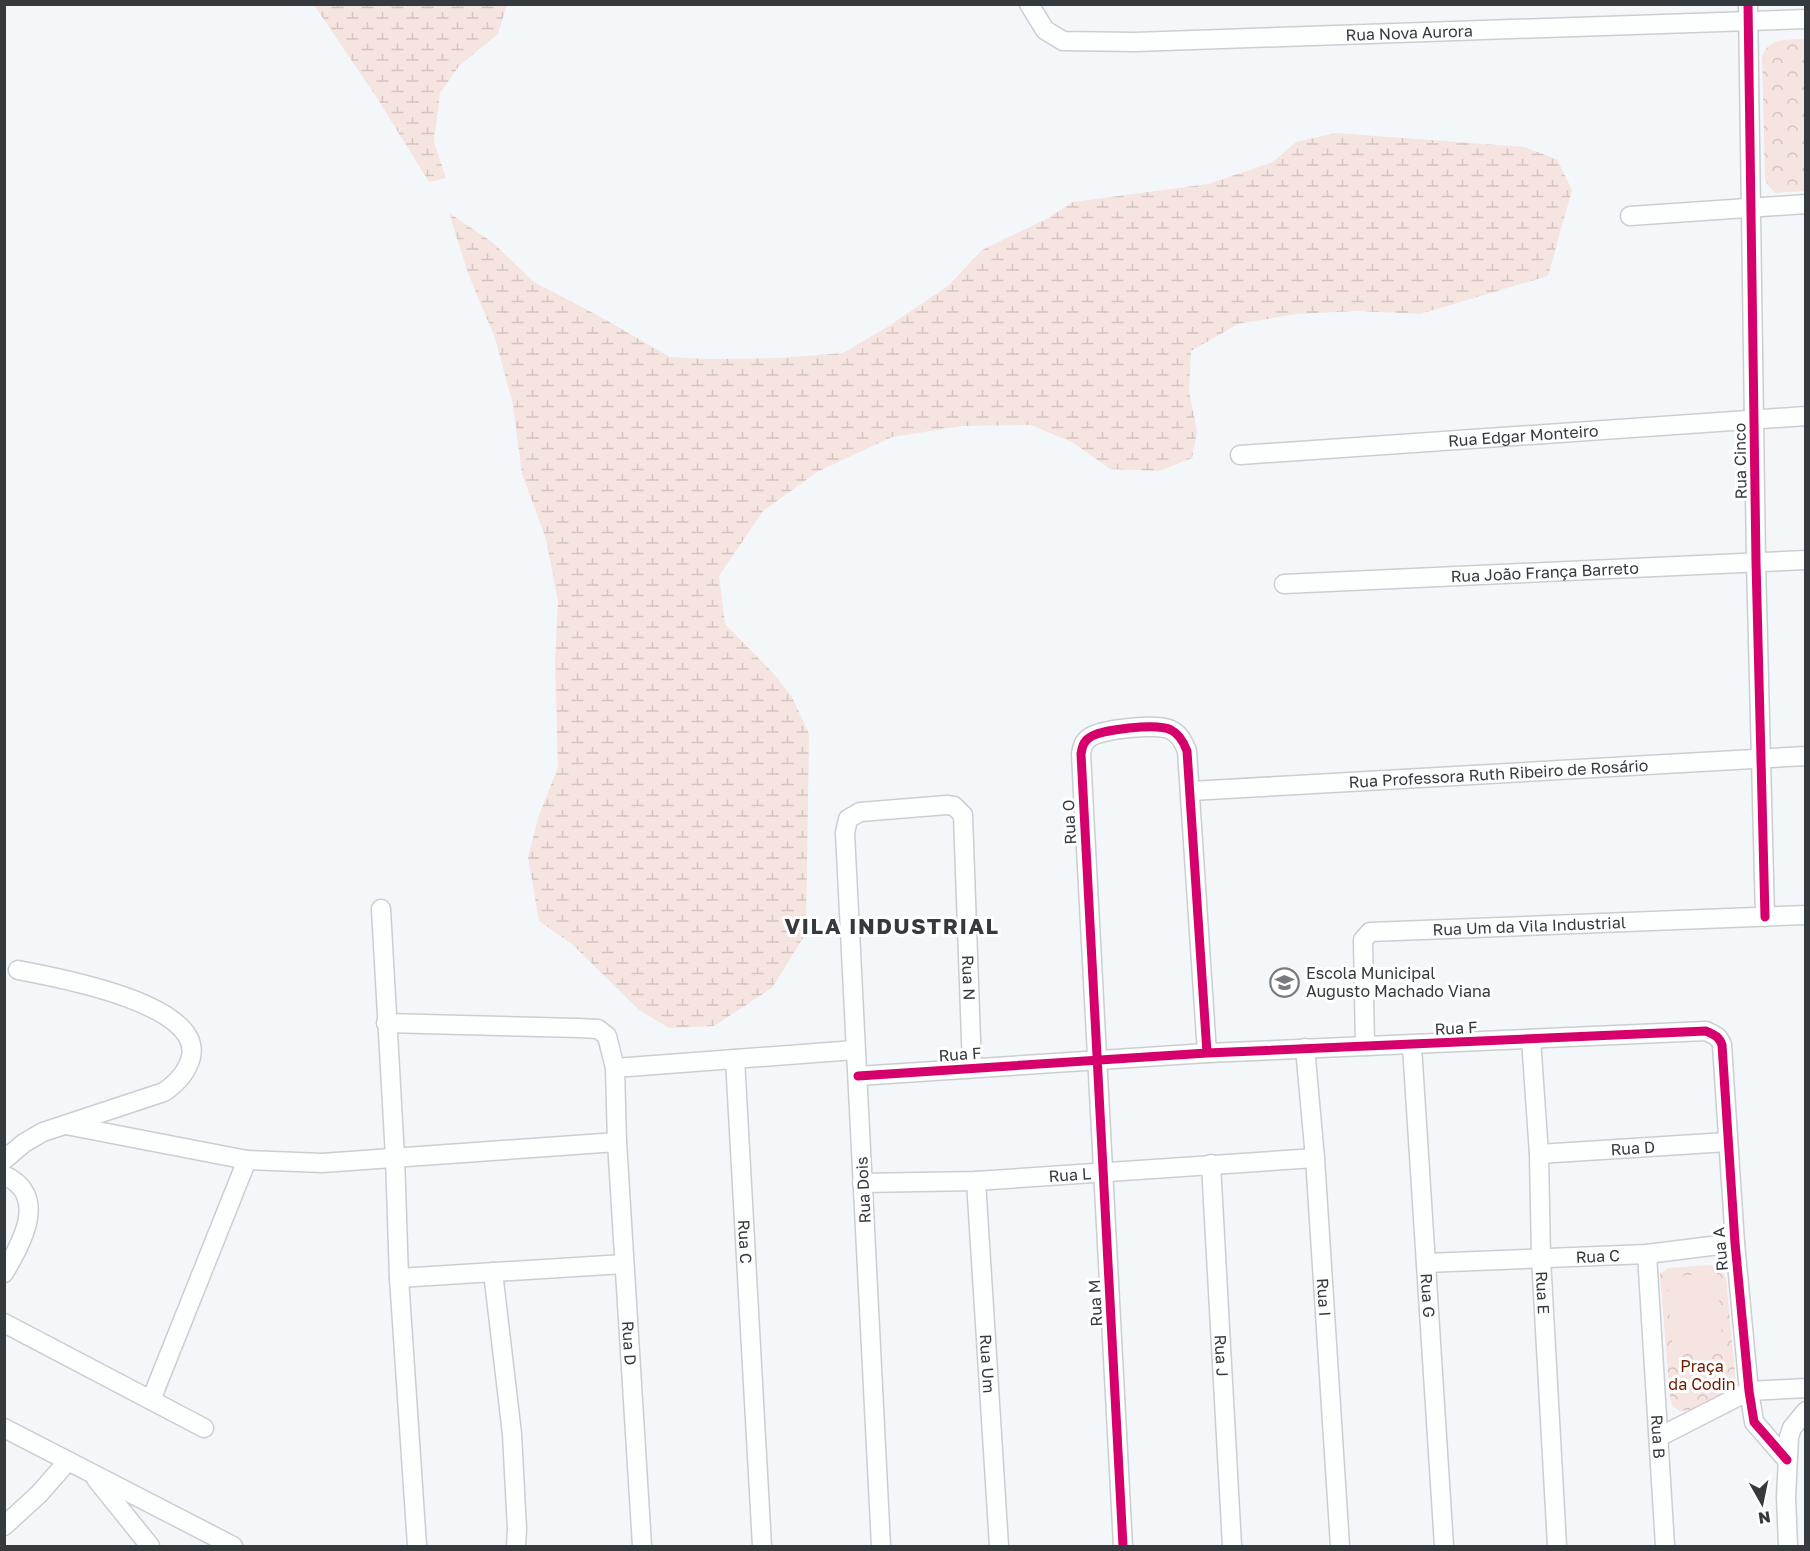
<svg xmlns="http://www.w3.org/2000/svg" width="1810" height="1551" font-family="'Golos Text',sans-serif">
<defs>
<pattern id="wetland-marsh" width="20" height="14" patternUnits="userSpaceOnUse" patternTransform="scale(1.5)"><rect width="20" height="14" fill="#f6e4e0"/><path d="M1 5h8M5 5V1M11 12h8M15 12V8" fill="none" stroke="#d4c4c1"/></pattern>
<pattern id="park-crowns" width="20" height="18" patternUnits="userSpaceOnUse" patternTransform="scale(1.5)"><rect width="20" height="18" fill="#f6e4e0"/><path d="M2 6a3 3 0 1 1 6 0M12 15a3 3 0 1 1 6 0" fill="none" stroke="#d4c4c1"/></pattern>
</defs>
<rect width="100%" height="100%" fill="#f4f7fa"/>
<!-- wetland -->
<path fill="url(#wetland-marsh)" d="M314,5h193l-9,29 -39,32 -19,27 -6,49 12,36 -17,4 -52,-84z
M1336,133l188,14 33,12 15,31 -24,86 -128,38 -63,-3 -61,3 -58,10 -47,27 -2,40 8,40 -5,27 -33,13 -49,-2 -38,-27 -41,-17 -69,1 -70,11 -75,35 -54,39 -44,65 6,48 49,50 18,23 17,37 -3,199 -34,55 -58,38 -45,2 -30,-18 -67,-66 -33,-23 -11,-64 11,-42 19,-48 -3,-103 3,-63 -12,-62 -24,-65 -9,-69 -18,-67 -27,-65 -19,-60 43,29 42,40 63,33 73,42 41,2 68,-1 64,-5 46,-27 60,-41 33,-35 66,-32 25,-16 135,-18 65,-22 23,-20z"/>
<!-- park -->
<path fill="url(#park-crowns)" d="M1805,39v152l-30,2 -8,-9 -2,-6 -3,-122c7,-19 26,-16 43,-17z
M1711,1265l10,4 5,9 11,116 -19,14 -38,3 -7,-4 -3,-8 -10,-125 8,-6z"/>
<!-- pitch -->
<path fill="#f6e4e0" d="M1717,1273l6,77 -50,4 -6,-77z"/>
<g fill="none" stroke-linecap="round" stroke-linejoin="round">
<defs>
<g id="minor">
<path id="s1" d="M1029,4l16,26 18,11 72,1 671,-23"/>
<path d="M1748,4l8,558 9,355"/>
<path d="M1630,216l176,-12"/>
<path id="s2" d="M1240,455l566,-39"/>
<path id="s3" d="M1284,584l522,-24"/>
<path id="s4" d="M1191,791l615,-35"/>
<path d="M381,909l14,248 4,121 18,268"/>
<path id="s5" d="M386,1023l192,5 20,1 9,7 8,32 2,74 25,404"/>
<path id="s6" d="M1531,1039l8,115 2,104 16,288"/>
<path id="s7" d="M1365,1046l-2,-106 7,-8 436,-17"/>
<path id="s8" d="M1412,1046l32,500"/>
<path id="s9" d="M1305,1048l10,110 25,388"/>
<path id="s10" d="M735,1059l27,487"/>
<path d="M615,1068l240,-18"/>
<path d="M858,1076l349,-23 499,-22c8,4 13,5 16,14l13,198 14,148 5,31 33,38"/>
<path d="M66,1125l181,35 75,3 295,-21"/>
<path id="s11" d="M1539,1154l188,-12"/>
<path d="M4,1160l20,-17 19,-11 121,-40c13,-9 23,-19 27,-35 12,-54 -137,-80 -173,-87"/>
<path id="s12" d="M1211,1164l21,382"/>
<path d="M4,1175c45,20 18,68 0,98"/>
<path id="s13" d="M976,1181l23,365"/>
<path id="s14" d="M862,1183l114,-2 339,-23"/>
<path id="s15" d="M1647,1254l18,292"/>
<path id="s16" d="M1426,1263l221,-9 88,-11"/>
<path d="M493,1272l19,162 5,95 -1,17"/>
<path d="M399,1278l225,-14"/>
<path d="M4,1323l200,105"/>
<path d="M151,1400l96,-240"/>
<path d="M4,1428l229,118"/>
<path d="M1659,1437l90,-46 57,-3"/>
<path d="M96,1479l54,67"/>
<path d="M4,1526l35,-32 29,-33"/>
<path id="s17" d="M881,1546l-36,-713 3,-14 12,-7 87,-7 7,1 9,9 9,253"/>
<path d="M1123,1546l-42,-792c1,-6 2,-12 8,-16 11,-9 69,-15 82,-8 9,4 13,13 16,21l20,302"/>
<path d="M1788,1546l-2,-49 3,-60 3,-9 14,-17"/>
</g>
</defs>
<!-- minor casing -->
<use href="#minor" stroke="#caced2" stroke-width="21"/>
<!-- minor -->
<use href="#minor" stroke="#fdfefe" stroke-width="18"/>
<defs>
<path id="cycleway" d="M1748,4l8,558 9,355
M858,1076l349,-23 499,-22c8,4 13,5 16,14l13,198 14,148 5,31 33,38
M1123,1546l-42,-792c1,-6 2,-12 8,-16 11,-9 69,-15 82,-8 9,4 13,13 16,21l20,302"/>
</defs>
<!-- cycleway casing -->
<use href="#cycleway" stroke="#fff" stroke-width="13"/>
<!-- cycleway -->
<use href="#cycleway" stroke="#d6006c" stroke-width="9"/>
</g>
<!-- icons -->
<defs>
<symbol id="school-ring" viewBox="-11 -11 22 22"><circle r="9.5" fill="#fff" stroke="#787c80" stroke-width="1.5"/><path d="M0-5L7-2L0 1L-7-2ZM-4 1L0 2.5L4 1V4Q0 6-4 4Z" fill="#787c80"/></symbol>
</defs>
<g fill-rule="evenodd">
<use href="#school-ring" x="1268" y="966" width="33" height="33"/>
</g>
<g text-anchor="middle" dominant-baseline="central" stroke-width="6" stroke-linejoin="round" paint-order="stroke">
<!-- street labels -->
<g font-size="16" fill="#353a3f" stroke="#fff">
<text stroke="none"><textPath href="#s1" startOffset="398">Rua Nova Aurora</textPath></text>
<text stroke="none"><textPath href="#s2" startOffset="284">Rua Edgar Monteiro</textPath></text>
<text transform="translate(1740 461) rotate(-91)">Rua Cinco</text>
<text stroke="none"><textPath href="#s3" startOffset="261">Rua João França Barreto</textPath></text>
<text stroke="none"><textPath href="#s4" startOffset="308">Rua Professora Ruth Ribeiro de Rosário</textPath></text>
<text transform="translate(1069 822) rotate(-93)">Rua O</text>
<text stroke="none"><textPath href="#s7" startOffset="276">Rua Um da Vila Industrial</textPath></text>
<text stroke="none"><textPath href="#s17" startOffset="1012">Rua N</textPath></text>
<text transform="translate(1456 1028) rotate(-3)">Rua F</text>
<text transform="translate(960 1054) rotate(-4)">Rua F</text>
<text stroke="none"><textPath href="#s11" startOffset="94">Rua D</textPath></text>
<text stroke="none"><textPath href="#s14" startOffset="208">Rua L</textPath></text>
<text transform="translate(863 1190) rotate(-93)">Rua Dois</text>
<text stroke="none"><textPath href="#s10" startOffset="183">Rua C</textPath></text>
<text transform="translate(1720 1249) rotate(-95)">Rua A</text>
<text stroke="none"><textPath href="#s16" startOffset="172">Rua C</textPath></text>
<text stroke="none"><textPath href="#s6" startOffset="254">Rua E</textPath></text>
<text stroke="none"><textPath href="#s8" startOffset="250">Rua G</textPath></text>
<text stroke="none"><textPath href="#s9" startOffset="250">Rua I</textPath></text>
<text transform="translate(1095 1303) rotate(-93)">Rua M</text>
<text stroke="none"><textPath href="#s5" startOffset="532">Rua D</textPath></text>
<text stroke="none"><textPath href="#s12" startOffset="192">Rua J</textPath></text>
<text stroke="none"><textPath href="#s13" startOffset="183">Rua Um</textPath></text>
<text stroke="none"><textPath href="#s15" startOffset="183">Rua B</textPath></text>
</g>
<!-- poi labels -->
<g font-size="16" fill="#353a3f" stroke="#fff" text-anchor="start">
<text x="1306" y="973">Escola Municipal<tspan x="1306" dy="18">Augusto Machado Viana</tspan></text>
</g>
<!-- park labels -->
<g font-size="16" fill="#6f1b00" stroke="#fff">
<text x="1702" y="1366">Praça<tspan x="1702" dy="18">da Codin</tspan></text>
</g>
<!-- district labels -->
<g font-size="22" font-weight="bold" letter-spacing="1.5" fill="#353a3f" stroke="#fff">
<text x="892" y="925">VILA INDUSTRIAL</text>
</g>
</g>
<!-- border -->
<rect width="1810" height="1551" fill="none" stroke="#353a3f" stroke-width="12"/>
<!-- north arrow -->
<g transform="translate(1762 1503) rotate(171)" stroke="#ffffff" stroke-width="4.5" paint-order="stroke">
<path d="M0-4.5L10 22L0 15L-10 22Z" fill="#353a3f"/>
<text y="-9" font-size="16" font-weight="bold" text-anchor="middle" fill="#353a3f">N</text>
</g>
</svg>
